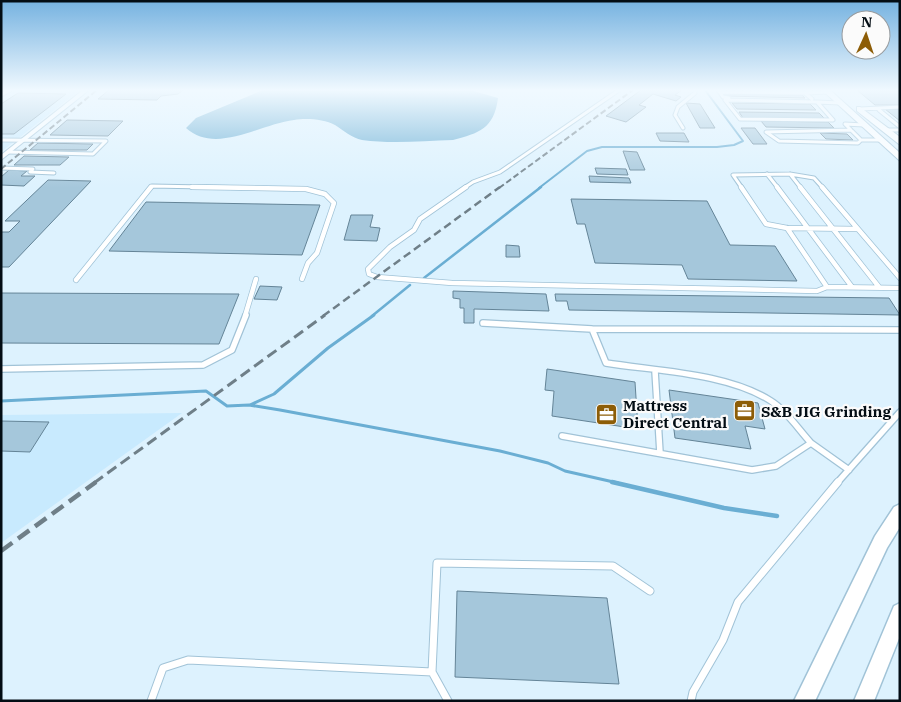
<svg xmlns="http://www.w3.org/2000/svg" width="901" height="702" font-family="'IBM Plex Serif',serif">
<rect width="100%" height="100%" fill="#ddf2fe"/>
<!-- built -->
<path fill="#c8eafe" d="M1,90h79l-79,62z
M182,413l-181,130v-128z"/>
<!-- water -->
<path fill="#6aaed3" d="M263,90h207l28,8c-4,31 -19,35 -45,42 -30,1 -62,4 -91,0 -10,-2 -19,-10 -27,-15 -11,-6 -29,-7 -41,-5 -34,4 -78,35 -108,8l10,-10z"/>
<g fill="none" stroke-linecap="round" stroke-linejoin="round">
<!-- stream-far3 -->
<path stroke="#6aaed3" stroke-width="2" d="M539,188l48,-37 15,-4h115l17,-2 9,-4 -38,-51"/>
<!-- stream-far2 -->
<path stroke="#6aaed3" stroke-width="2.5" d="M424,278l117,-91
M372,316l38,-31"/>
<!-- stream-far1 -->
<path stroke="#6aaed3" stroke-width="3" d="M1,401l205,-10 21,15 22,-1 31,5 220,41 48,12 17,8 53,12
M250,405l24,-11 54,-46 46,-33"/>
<!-- stream -->
<path stroke="#6aaed3" stroke-width="4.5" d="M612,482l112,26 53,8"/>
</g>
<!-- building -->
<path fill="#a5c7db" stroke="#648497" d="M109,90h74l-5,4 -17,2 -4,4 -59,-1z
M641,90h41l-7,5 6,2 -5,4 -23,-7 -14,11 7,2 -20,15 -20,-6z
M857,90l43,1v14h-25z
M18,93l48,1 -52,40h-13v-30z
M723,94l79,1 3,3 -80,-2z
M686,103l14,1 15,24h-15z
M732,103l78,1 6,6 -79,-1z
M885,109h15v12z
M739,112l80,1 6,6 -82,-1z
M67,120l56,1 -15,15 -58,-1z
M761,121l67,1 6,6 -68,-1z
M741,128h14l12,16h-14z
M656,133h28l5,9 -29,-1z
M820,133l27,1 6,6 -27,-1z
M38,143l55,1 -6,6h-57z
M623,151l14,1 8,18h-15z
M24,156l45,1 -9,8h-46z
M595,168l31,1 2,6 -31,-1z
M9,170l18,1 -6,5h14l-11,10 -23,-1v-8z
M589,176l40,2 2,5 -41,-1z
M48,180l43,1 -82,86h-8v-35h8l11,-11h-15z
M571,199l136,2 23,44 45,1 22,35 -109,-2 -6,-14 -87,-2 -10,-39h-8z
M146,202l174,3 -18,50 -193,-4z
M351,215h22l-3,12 10,1 -3,13 -33,-1z
M506,245l13,1 1,11h-14z
M260,286l22,1 -5,13 -23,-1z
M453,291l93,3 3,17 -75,-2v14h-10v-15h-4v-9l-7,-1z
M1,293l238,1 -20,50 -218,-1z
M555,294l334,4 11,17 -331,-5 -2,-9h-11z
M547,369l88,13 3,47 -86,-13 2,-25 -9,-1z
M669,390l89,13 7,26 -20,-3 6,23 -76,-11z
M1,421l48,1 -19,30 -29,-1z
M457,591l150,7 12,86 -164,-7z"/>
<g fill="none" stroke-linecap="round" stroke-linejoin="round">
<defs>
<path id="service-far3" d="M718,90l5,7 6,1
M720,92l85,1 7,6
M805,93l23,-1
M1,95l9,-5
M725,100l92,2 16,18 -93,-1z
M817,102l23,1
M860,109l40,-2
M879,110l21,17
M864,125l-19,-1 16,16h20
M683,128l-8,-13 3,-8 17,-14v-3
M851,130l-85,2 13,9 79,2 3,-3
M886,130h14
M1,140l105,1 -13,13 -85,-2
M1,168l32,1 -3,3 24,1
M767,174l11,14
M790,174l11,14
M150,188l2,-2 104,2
M464,188l9,-6 27,-10 119,-82
M742,188l-9,-13 57,-1 24,4 9,10"/>
<path id="service-far2" d="M192,187l114,2 19,5 9,9 -17,50 -9,10 -6,16
M466,187l-46,32 -6,11 -24,17 -22,22 1,5 8,3 75,6 365,8 10,-4 -40,-59
M741,187l25,37 21,4 70,1
M777,187l75,100
M800,187l79,100
M822,187l78,91
M76,280l75,-93
M827,287l73,1
M245,316l11,-37"/>
<path id="service-far1" d="M483,323l109,6 14,34c50,8 122,10 165,38 16,10 27,28 40,42
M592,329l308,1
M1,369l202,-4 29,-15 14,-35
M655,371l5,82
M562,436l190,34 24,-4 35,-23 38,27
M837,483l63,-71"/>
<path id="service" d="M151,701l12,-33 25,-8 244,12
M448,701l-16,-29 5,-109 176,3 37,25
M691,701l2,-9 30,-52 15,-38 100,-120"/>
<path id="minor" d="M83,90h6l-88,70v-5z"/>
<path id="tertiary" d="M900,504v23l-13,21 -72,153h-21l81,-165 19,-29z
M900,603v33l-26,65h-20l40,-95z"/>
<path id="secondary" d="M822,90h8l70,63v8z
M860,107l40,30v8l-43,-34v-4z"/>
</defs>
<!-- service-far3 casing -->
<use href="#service-far3" stroke="#a1c3d7" stroke-width="5"/>
<!-- service-far2 casing -->
<use href="#service-far2" stroke="#a1c3d7" stroke-width="6"/>
<!-- service-far1 casing -->
<use href="#service-far1" stroke="#a1c3d7" stroke-width="8"/>
<!-- service casing -->
<use href="#service" stroke="#a1c3d7" stroke-width="9"/>
<!-- minor casing -->
<use href="#minor" stroke="#a1c3d7" stroke-width="2"/>
<!-- tertiary casing -->
<use href="#tertiary" stroke="#a1c3d7" stroke-width="3"/>
<!-- secondary casing -->
<use href="#secondary" stroke="#a1c3d7" stroke-width="2"/>
<!-- service-far3 -->
<use href="#service-far3" stroke="#fff" stroke-width="3"/>
<!-- service-far2 -->
<use href="#service-far2" stroke="#fff" stroke-width="4.5"/>
<!-- service-far1 -->
<use href="#service-far1" stroke="#fff" stroke-width="5.5"/>
<!-- service -->
<use href="#service" stroke="#fff" stroke-width="7"/>
<!-- minor -->
<use href="#minor" fill="#fff" fill-rule="evenodd"/>
<!-- tertiary -->
<use href="#tertiary" fill="#fff" fill-rule="evenodd"/>
<!-- secondary -->
<use href="#secondary" fill="#fff" fill-rule="evenodd"/>
<!-- rail-far3 -->
<path stroke="#6f7f88" stroke-width="2" stroke-dasharray="6 3" stroke-linecap="butt" d="M1,169l96,-79
M499,188l134,-98"/>
<!-- rail-far2 -->
<path stroke="#6f7f88" stroke-width="2.5" stroke-dasharray="8 4.5" stroke-linecap="butt" d="M323,316l177,-129"/>
<!-- rail-far1 -->
<path stroke="#6f7f88" stroke-width="3" stroke-dasharray="11 5.5" stroke-linecap="butt" d="M94,483l231,-168"/>
<!-- rail -->
<path stroke="#6f7f88" stroke-width="4.5" stroke-dasharray="14 7" stroke-linecap="butt" d="M1,551l95,-69"/>
</g>
<!-- sky -->
<linearGradient id="sky" x2="0" y2="1"><stop stop-color="#75b2e0"/><stop offset="0.48" stop-color="#f0f9ff"/><stop offset="1" stop-color="#f0f9ff" stop-opacity="0"/></linearGradient>
<rect width="901" height="188" fill="url(#sky)"/>
<!-- icons -->
<defs>
<symbol id="office-square" viewBox="-11 -11 22 22"><rect x="-9" y="-9" width="18" height="18" rx="4" fill="#8d5d07" stroke="#fbfbfb"/><path d="M-6-3h4V-5.5h4V-3h4V5H-6ZM-1-4.5V-3h2v-1.5ZM-6 0V1H6V0Z" fill="#fff"/></symbol>
</defs>
<g fill-rule="evenodd">
<use href="#office-square" x="732" y="398" width="25" height="25"/>
<use href="#office-square" x="594" y="402" width="25" height="25"/>
</g>
<g text-anchor="middle" dominant-baseline="central" stroke-width="4.5" stroke-linejoin="round" paint-order="stroke">
<!-- poi labels -->
<g font-size="15" font-weight="bold" fill="#030d14" stroke="#fbfbfb" text-anchor="start">
<text x="623" y="405">Mattress<tspan x="623" dy="17">Direct Central</tspan></text>
<text x="761" y="411">S&amp;B JIG Grinding</text>
</g>
</g>
<!-- border -->
<rect width="901" height="702" fill="none" stroke="#030d14" stroke-width="5"/>
<!-- north arrow -->
<g transform="translate(866 35) rotate(3)"><circle r="24" fill="#fbfbfb" stroke="#989c9f"/>
<path d="M0-4L9 19L0 12L-9 19Z" fill="#8d5d07"/>
<text y="-8" font-size="14" font-weight="bold" text-anchor="middle" fill="#030d14">N</text>
</g>
</svg>
